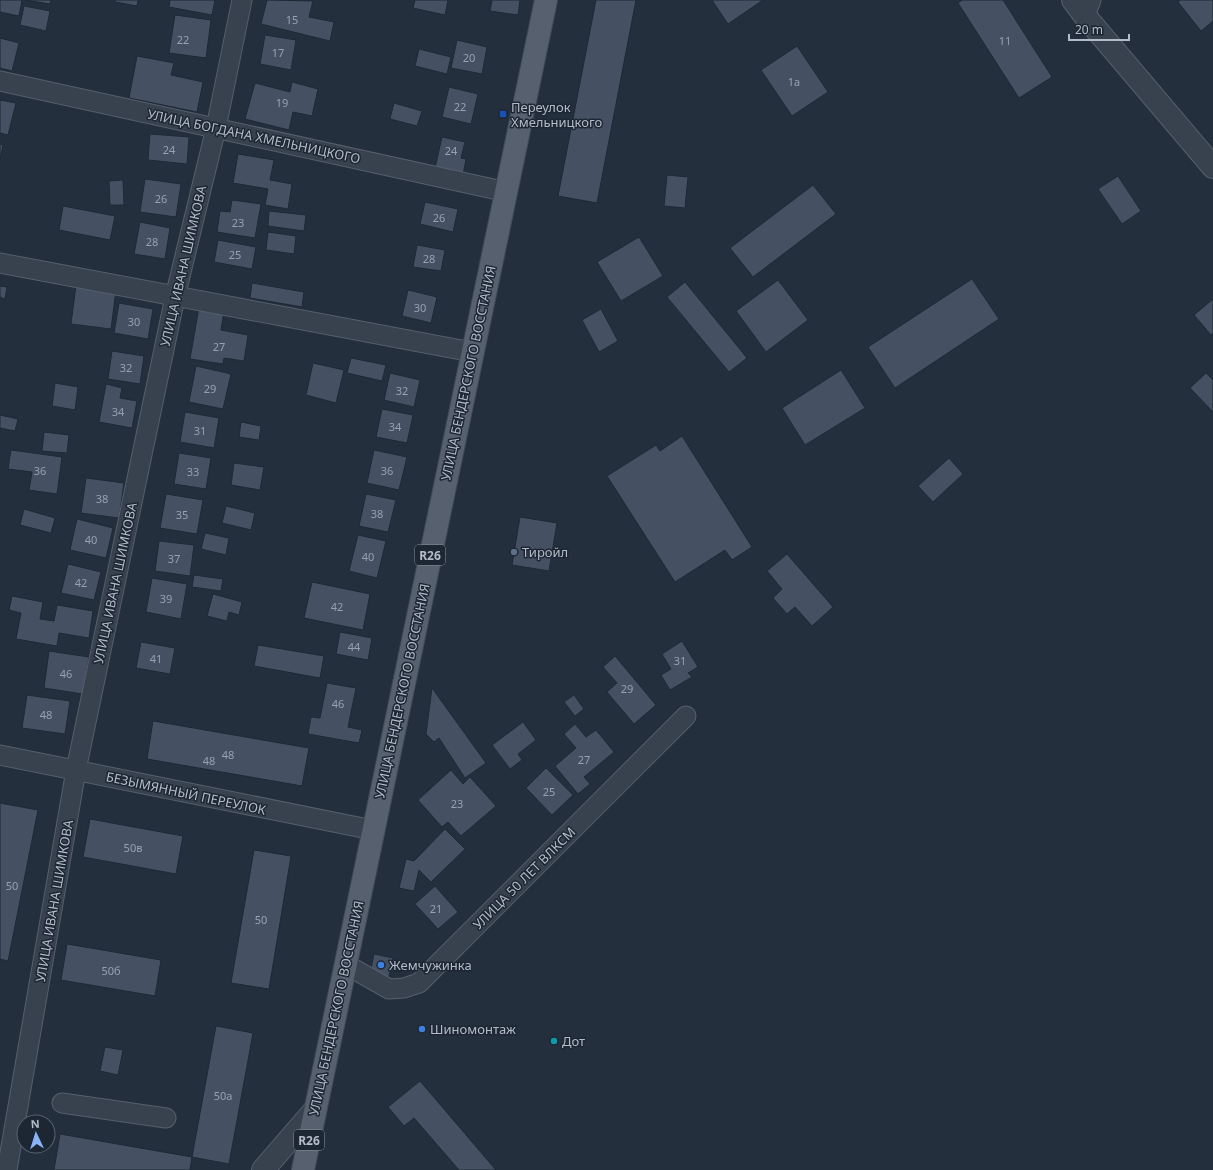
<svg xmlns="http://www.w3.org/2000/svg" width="1213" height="1170" font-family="'Noto Sans',sans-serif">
<rect width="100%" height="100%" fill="#242f3e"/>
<!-- building -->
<path fill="#455162" stroke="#1f2835" d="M0,0h22l-3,16 -19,-4z
M25,0h26l-1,4z
M115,0h23l-1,6 -22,-4z
M170,0h45l-3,15 -43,-8z
M267,0l46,1 -4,16 25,5 -4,19 -69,-17z
M415,0h33l-3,15 -32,-7z
M492,0h28l-2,15 -28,-4z
M596,0h40l-39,203 -39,-7z
M712,0h51l-35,24z
M962,0h41l49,77 -33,21 -61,-95z
M1180,0h33v21l-12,10 -23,-29z
M24,6l26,5 -4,20 -26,-6z
M175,15l36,5 -5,38 -37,-5z
M265,35l31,5 -5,30 -31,-6z
M0,38l19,5 -7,28 -12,-3z
M457,40l30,7 -5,27 -31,-6z
M797,46l31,46 -36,24 -31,-46z
M419,49l32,8 -4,17 -32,-8z
M137,56l37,7 -3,12 32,7 -6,30 -68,-14z
M292,82l26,7 -6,27 -19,-4 -4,18 -44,-11 10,-36 35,9z
M449,87l29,7 -7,30 -29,-7z
M0,100l16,3 -8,32 -8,-2z
M394,103l28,8 -5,15 -27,-7z
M150,134l39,3 -2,27 -39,-4z
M442,137l23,5 -4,16 5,1 -3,16 -28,-7z
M0,144l3,1 -3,15z
M238,154l36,6 -4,20 22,4 -4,25 -23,-4 3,-16 -35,-6z
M667,175l21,2 -3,31 -21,-2z
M1118,176l23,35 -19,13 -24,-35z
M145,179l36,5 -5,33 -36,-5z
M123,180l1,25h-14l-1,-24z
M813,185l23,29 -83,63 -23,-29z
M232,200l29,4 -6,34 -38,-6 3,-21 10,1z
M425,202l33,7 -5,23 -33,-8z
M63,206l52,10 -5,24 -51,-10z
M269,211l37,4 -2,16 -36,-5z
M140,222l30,6 -5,31 -31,-5z
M268,232l28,4 -2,18 -28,-4z
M639,237l24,39 -42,25 -24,-39z
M218,240l38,7 -4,22 -38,-7z
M417,245l28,5 -4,21 -28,-4z
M972,279l27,40 -104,69 -27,-41z
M778,280l30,40 -42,32 -30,-41z
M685,282l62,76 -18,14 -62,-75z
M252,283l52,9 -2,15 -52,-9z
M76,285l40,5 -5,39 -40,-5z
M0,286l7,1 -2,12 -5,-2z
M408,290l29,7 -6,26 -29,-7z
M1213,299v34l-2,2 -17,-20z
M119,303l34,6 -5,30 -34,-6z
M199,307l25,4 -3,19 27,5 -4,26 -20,-3 -1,6 -33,-5z
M601,309l17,32 -19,11 -17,-32z
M112,351l32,5 -4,28 -32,-5z
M351,358l35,7 -4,16 -35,-8z
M313,363l31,7 -8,33 -30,-8z
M196,366l35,8 -8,35 -34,-7z
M841,370l24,38 -60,37 -23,-37z
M390,373l30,7 -6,27 -30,-7z
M1206,373l7,7v32l-23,-24z
M55,383l23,4 -3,23 -23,-4z
M106,384l16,4 -2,10 17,3 -5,27 -33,-6z
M382,409l31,6 -6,28 -31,-6z
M185,412l34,6 -5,30 -34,-6z
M0,415l18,4 -3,12 -15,-3z
M241,422l20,4 -2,14 -20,-3z
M44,432l25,3 -2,18 -25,-2z
M682,436l70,111 -20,13 -7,-10 -50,32 -68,-106 49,-31 4,6z
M11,450l51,7 -5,37 -28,-4 3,-18 -24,-3z
M374,450l33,7 -8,33 -32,-7z
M179,453l32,5 -5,31 -32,-5z
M949,458l14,16 -30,28 -15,-16z
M234,463l30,4 -4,23 -29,-5z
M86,478l38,5 -5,35 -38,-5z
M166,494l37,6 -6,34 -37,-6z
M366,494l30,6 -8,32 -29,-6z
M226,506l29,7 -4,17 -29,-7z
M24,509l31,9 -4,15 -31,-8z
M520,517l37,6 -8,48 -37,-6z
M77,519l36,9 -7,30 -36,-8z
M205,533l24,5 -3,17 -25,-6z
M358,535l28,6 -9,37 -28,-7z
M159,541l35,4 -4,31 -35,-5z
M787,554l46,53 -21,19 -17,-19 -8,7 -14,-16 9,-9 -15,-18z
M68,564l33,8 -7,28 -33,-7z
M194,575l29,4 -2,12 -29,-4z
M152,578l35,6 -6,35 -35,-7z
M312,582l58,12 -7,36 -59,-12z
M213,594l29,8 -3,13 -10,-3 -2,9 -20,-5z
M12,596l31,6 -3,17 14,2 3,-16 36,6 -4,27 -30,-5 -2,13 -41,-7 5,-26 -12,-3z
M340,632l32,6 -4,22 -32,-6z
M682,641l16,26 -10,6 4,4 -22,13 -9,-15 10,-6 -9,-15z
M141,642l34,6 -5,26 -34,-6z
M258,645l66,11 -4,22 -66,-12z
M49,651l40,6 -6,37 -39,-6z
M615,656l41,49 -22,19 -27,-32 10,-9 -14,-16z
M327,683l29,5 -8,39 14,3 -3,13 -51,-9 3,-17 9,1z
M432,688l54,75 -21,15 -26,-40 -5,4 -8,-8z
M27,695l43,6 -5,33 -43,-6z
M574,695l10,14 -9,7 -11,-14z
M153,721l156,27 -7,38 -155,-27z
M523,722l13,18 -18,14 4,6 -12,9 -18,-24z
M575,724l11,13 10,-7 18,22 -30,25 6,7 -12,10 -23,-28 21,-18 -12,-14z
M546,768l27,27 -21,20 -26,-27z
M451,770l12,14 7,-7 26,29 -35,30 -13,-14 -6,5 -24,-27z
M0,803l38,7 -30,151 -8,-2z
M90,819l93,17 -7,38 -93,-17z
M445,829l20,20 -34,33 -12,-12 -5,21 -15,-3 7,-29 8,2z
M254,850l37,6 -22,133 -38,-6z
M435,886l23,26 -20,17 -23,-25z
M67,944l94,16 -6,36 -94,-16z
M374,954l19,4 -4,19 -19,-4z
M216,1026l37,7 -24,131 -37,-7z
M105,1047l18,3 -5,25 -18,-4z
M420,1081l76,89h-37l-45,-52 -10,8 -16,-19z
M60,1134l132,23 -2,13h-136z"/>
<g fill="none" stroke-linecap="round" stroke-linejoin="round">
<defs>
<path id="minor" d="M1085,16l6,-16
M0,81l507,111
M0,263l472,89
M0,755l373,75
M345,964l44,25 15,-1 15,-5 267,-267
M62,1103l104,15
M7,1170l69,-400 99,-473 41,-169 26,-128"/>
<path id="tertiary" d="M1073,0l12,16 128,151
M263,1170l51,-59"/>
<path id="primary" d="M303,1170l243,-1170"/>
</defs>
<!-- minor casing -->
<use href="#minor" stroke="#565f6c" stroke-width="21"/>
<!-- tertiary casing -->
<use href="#tertiary" stroke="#565f6c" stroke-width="24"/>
<!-- primary casing -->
<use href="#primary" stroke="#414a57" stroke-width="24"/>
<!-- minor -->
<use href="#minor" stroke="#38414e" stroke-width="19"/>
<!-- tertiary -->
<use href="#tertiary" stroke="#38414e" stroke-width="22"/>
<!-- primary -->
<use href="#primary" stroke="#56606e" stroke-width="22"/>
</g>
<!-- markers -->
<rect fill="#1a4fb4" stroke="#1d2633" stroke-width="1.5" x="499" y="110" width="8" height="8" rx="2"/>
<circle fill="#5c6f8a" stroke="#1d2633" stroke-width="1.5" cx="514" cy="552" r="4"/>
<g fill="#3f7fe0" stroke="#1d2633" stroke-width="1.5">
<circle cx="381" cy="965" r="4"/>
<circle cx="422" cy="1029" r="4"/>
</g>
<circle fill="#0f9aa8" stroke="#1d2633" stroke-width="1.5" cx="554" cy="1041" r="4"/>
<g text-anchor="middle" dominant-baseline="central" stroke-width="3" stroke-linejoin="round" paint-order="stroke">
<!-- number labels -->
<g font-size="11" fill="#98a1af">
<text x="292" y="19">15</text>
<text x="183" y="39">22</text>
<text x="1005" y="40">11</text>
<text x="278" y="52">17</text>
<text x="469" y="57">20</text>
<text x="794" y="81">1а</text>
<text x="282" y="102">19</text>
<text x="460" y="106">22</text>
<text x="169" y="149">24</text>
<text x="451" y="150">24</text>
<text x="161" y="198">26</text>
<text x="439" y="217">26</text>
<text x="238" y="222">23</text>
<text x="152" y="241">28</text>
<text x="235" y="254">25</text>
<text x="429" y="258">28</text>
<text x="420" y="307">30</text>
<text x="134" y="321">30</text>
<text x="219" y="346">27</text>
<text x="126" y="367">32</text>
<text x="210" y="388">29</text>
<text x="402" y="390">32</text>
<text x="118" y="411">34</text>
<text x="395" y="426">34</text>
<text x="200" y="430">31</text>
<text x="40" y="470">36</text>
<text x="387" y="470">36</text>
<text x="193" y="471">33</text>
<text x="102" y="498">38</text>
<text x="377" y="513">38</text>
<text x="182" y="514">35</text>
<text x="91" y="539">40</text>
<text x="368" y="556">40</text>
<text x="174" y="558">37</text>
<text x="81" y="582">42</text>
<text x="166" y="598">39</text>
<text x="337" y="606">42</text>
<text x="354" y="646">44</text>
<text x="156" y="658">41</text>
<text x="680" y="660">31</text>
<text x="66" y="673">46</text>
<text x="627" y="688">29</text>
<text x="338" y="703">46</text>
<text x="46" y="714">48</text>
<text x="228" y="754">48</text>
<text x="584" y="759">27</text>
<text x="209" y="760">48</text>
<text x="549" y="791">25</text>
<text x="457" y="803">23</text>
<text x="133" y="847">50в</text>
<text x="12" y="885">50</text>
<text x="436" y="908">21</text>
<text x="261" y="919">50</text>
<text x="111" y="970">50б</text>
<text x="223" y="1095">50а</text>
</g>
<!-- shield labels -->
<g fill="#1d2633" stroke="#878f9c" stroke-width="1">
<rect x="415" y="545" width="30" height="20" rx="3"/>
<rect x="294" y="1130" width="30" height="20" rx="3"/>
</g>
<g font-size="12" font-weight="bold" fill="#b4bcc9">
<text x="430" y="555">R26</text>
<text x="309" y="1140">R26</text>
</g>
<!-- poi labels -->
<g font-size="13" fill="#b4bcc9" stroke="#1d2633" text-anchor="start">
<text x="511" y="107">Переулок<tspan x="511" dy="15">Хмельницкого</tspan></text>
<text x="522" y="552">Тиройл</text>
<text x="389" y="965">Жемчужинка</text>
<text x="430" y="1029">Шиномонтаж</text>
<text x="562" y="1041">Дот</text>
</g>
<!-- street labels -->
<g font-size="13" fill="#b4bcc9" stroke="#1d2633">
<text transform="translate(254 136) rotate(12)">УЛИЦА БОГДАНА ХМЕЛЬНИЦКОГО</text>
<text transform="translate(183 266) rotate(-77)">УЛИЦА ИВАНА ШИМКОВА</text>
<text transform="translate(468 373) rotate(-78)">УЛИЦА БЕНДЕРСКОГО ВОССТАНИЯ</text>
<text transform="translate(115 583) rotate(-78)">УЛИЦА ИВАНА ШИМКОВА</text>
<text transform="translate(402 691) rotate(-78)">УЛИЦА БЕНДЕРСКОГО ВОССТАНИЯ</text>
<text transform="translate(186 793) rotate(12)">БЕЗЫМЯННЫЙ ПЕРЕУЛОК</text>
<text transform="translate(524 878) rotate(-45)">УЛИЦА 50 ЛЕТ ВЛКСМ</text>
<text transform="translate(54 901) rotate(-80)">УЛИЦА ИВАНА ШИМКОВА</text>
<text transform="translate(336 1008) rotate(-78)">УЛИЦА БЕНДЕРСКОГО ВОССТАНИЯ</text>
</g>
</g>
<!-- north arrow -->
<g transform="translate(36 1134) rotate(356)"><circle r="19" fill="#1d2633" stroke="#59626f"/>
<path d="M0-3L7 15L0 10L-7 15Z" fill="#8ab4f8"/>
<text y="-6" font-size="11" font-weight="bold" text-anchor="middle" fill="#b4bcc9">N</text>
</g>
<!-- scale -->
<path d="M1069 34v6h60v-6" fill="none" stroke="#b4bcc9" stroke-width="2"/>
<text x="1075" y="34" font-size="12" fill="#b4bcc9" stroke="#1d2633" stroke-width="3" paint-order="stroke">20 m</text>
</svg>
